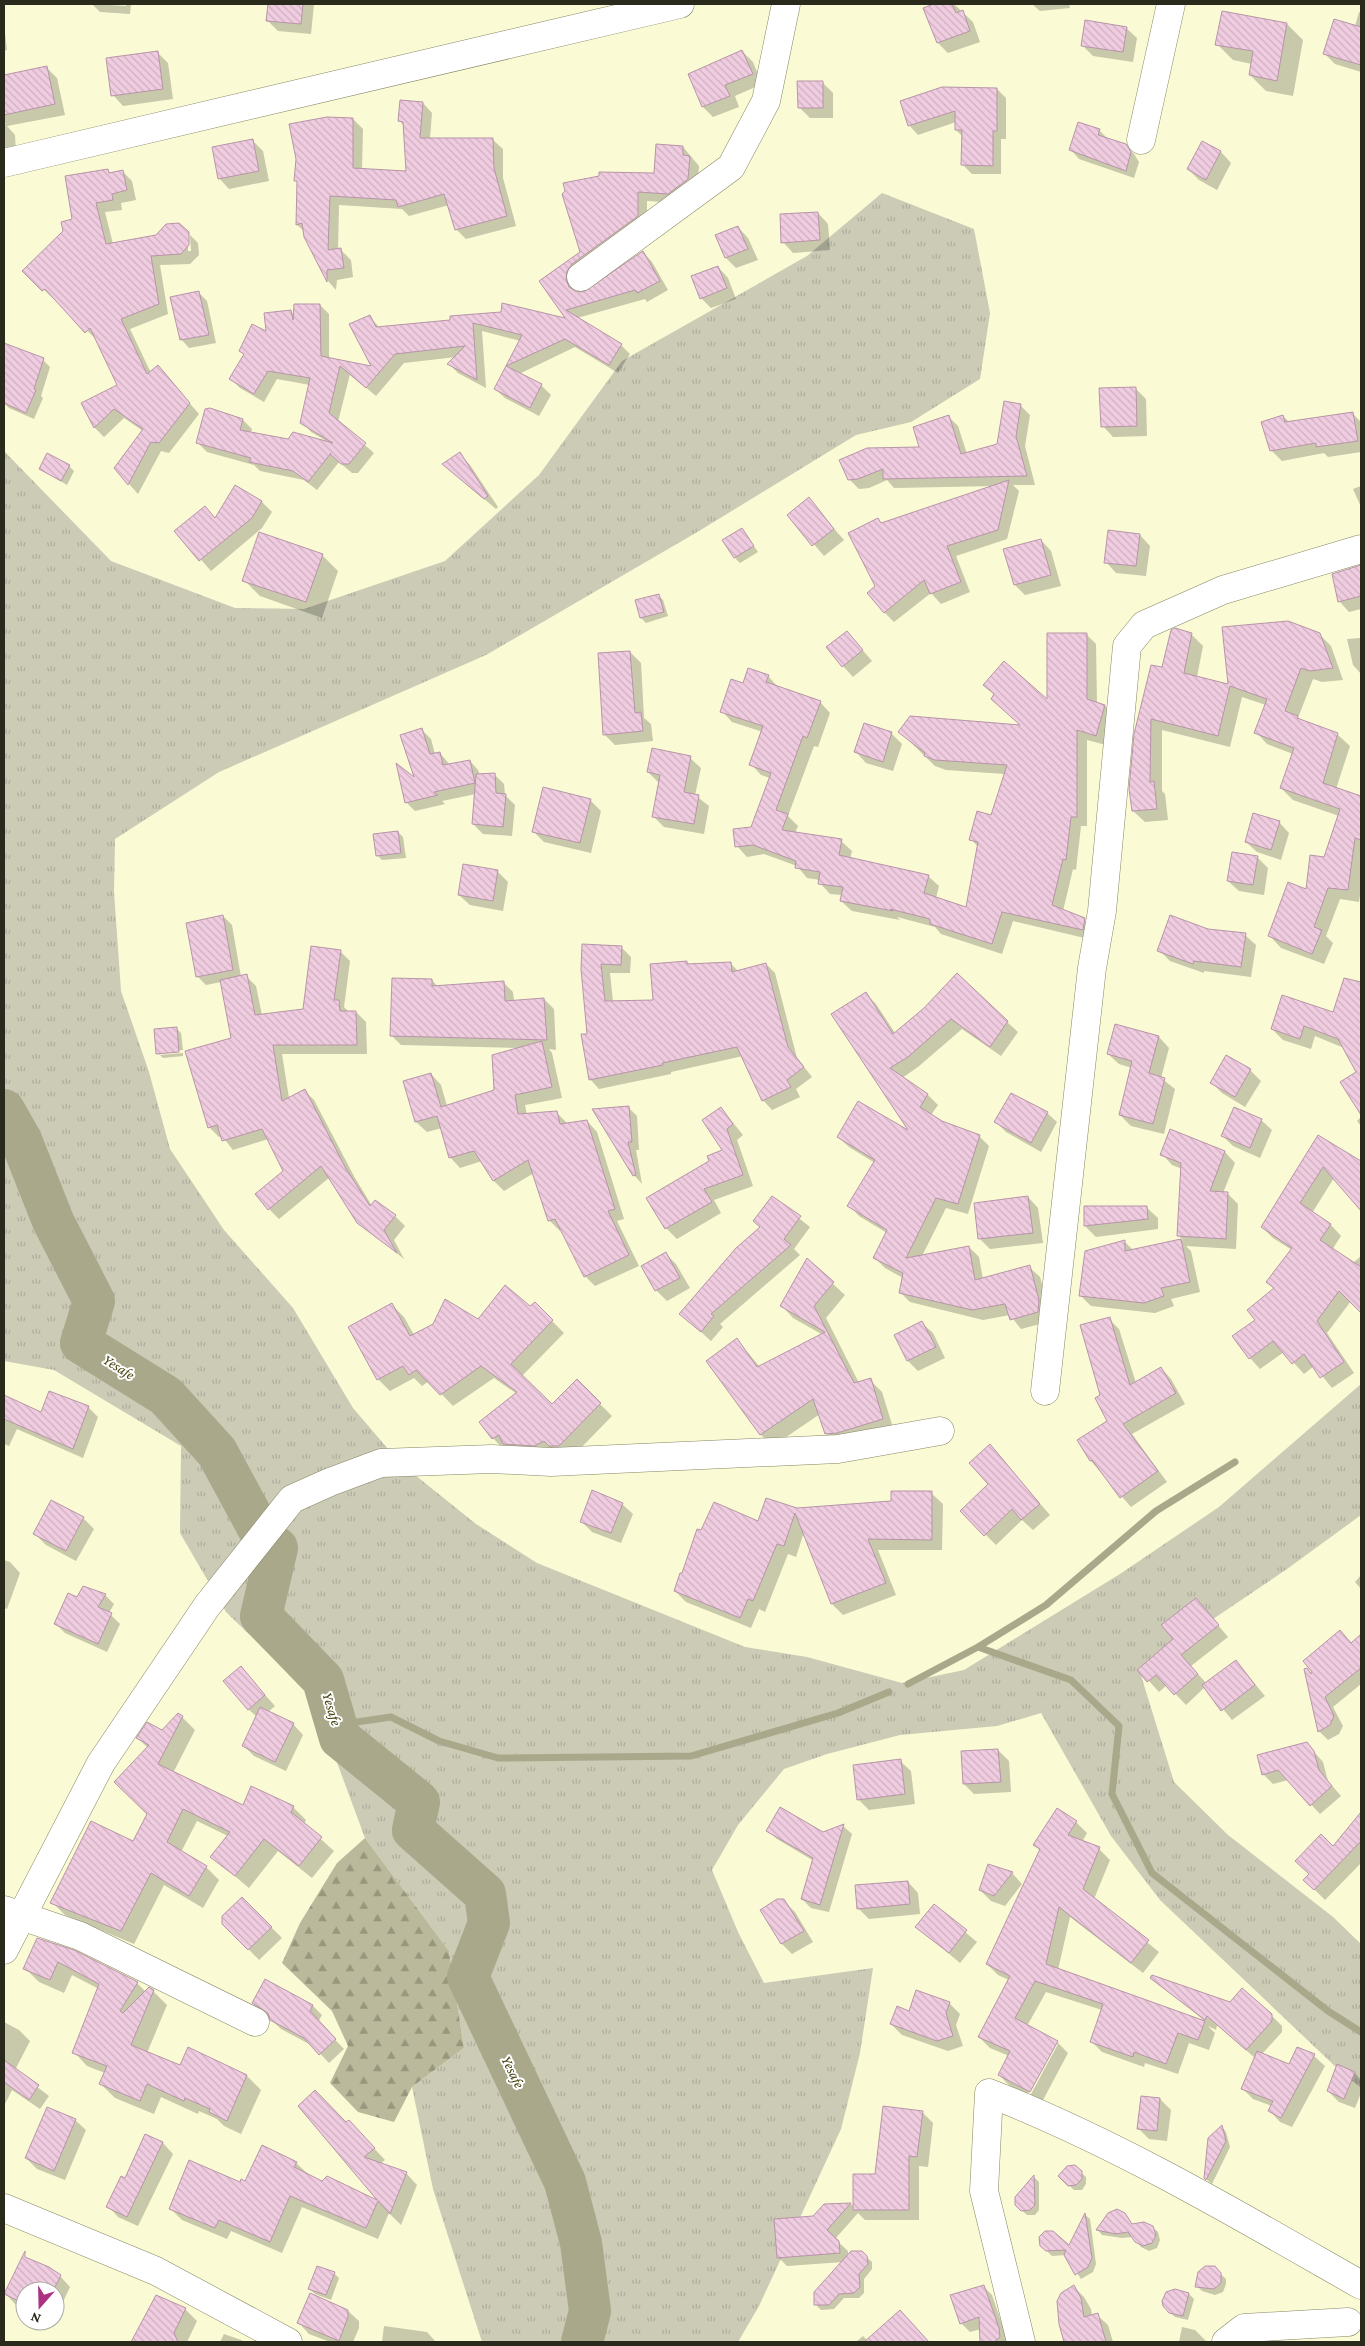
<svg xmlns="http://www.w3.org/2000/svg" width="1365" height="2346" font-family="'Crimson Pro',serif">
<defs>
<pattern id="grass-tufts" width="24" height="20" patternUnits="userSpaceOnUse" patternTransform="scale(1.25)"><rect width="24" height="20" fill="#cbcbb6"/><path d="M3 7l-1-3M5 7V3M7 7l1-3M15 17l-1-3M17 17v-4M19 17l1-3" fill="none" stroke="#aeae9c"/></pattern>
<pattern id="forest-firs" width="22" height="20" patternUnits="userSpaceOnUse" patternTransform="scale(1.25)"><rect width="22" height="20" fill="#bab99b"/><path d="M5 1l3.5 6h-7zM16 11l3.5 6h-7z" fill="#97977e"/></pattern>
<pattern id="building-back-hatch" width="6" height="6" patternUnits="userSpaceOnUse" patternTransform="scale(1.25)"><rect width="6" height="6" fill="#f0cce0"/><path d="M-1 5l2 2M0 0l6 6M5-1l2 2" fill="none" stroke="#ceafc0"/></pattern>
</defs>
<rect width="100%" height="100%" fill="#fafad5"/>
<!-- grass -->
<path fill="url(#grass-tufts)" d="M882,193l92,36 16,84 -10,66 -69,43 -55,13 -157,96 -213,124 -267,117 -104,67 -1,53 7,99 28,81 21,77 54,81 69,78 60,100 47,55 76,61 61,39 208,84 62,10 95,26 62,-13 156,-96 99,-67 142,-123v131l-74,54 -148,100 35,113 54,53 105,82 28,27v144l-22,-18 -179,-170 -49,-64 -70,-123 -44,13 -97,9 -73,19 -43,15 -46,56 -26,45 26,62 26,51 109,-15 -13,85 -19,76 -82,177 -21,36h-256l-49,-153 -21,-102 52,-39 -15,-97 -84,-113 -53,-143 -86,-83 -46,-79 1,-87 -127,-76 -50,-9v-910l107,110 124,47 69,1 141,-48 94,-86 83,-114 185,-105z"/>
<!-- forest -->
<path fill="url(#forest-firs)" d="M365,1838l84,113 15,97 -52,39 -18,35 -36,-10 -28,-29 18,-37 -16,-35 -50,-48 18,-40 37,-60z"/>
<!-- shadow -->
<path fill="#0003" d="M92,4l34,2v-2h5l-1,10 -30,-2z
M269,4h45l-3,30 -33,-3 -10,-10z
M938,4h16l19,18 7,20 -32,11 -10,-10 -13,-34z
M1032,4h37l1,4 -30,3z
M1223,12l64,12 16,16 -10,56 -27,-5 -16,-16 2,-11 -19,-4 -16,-16z
M1359,12h2v60l-26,-8 -10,-10 30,-28z
M4,24l3,26 -3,1z
M1126,28l11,10 -4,24 -40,-6 -10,-10z
M742,51l11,11 9,22 -27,12 4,11 -26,10 -10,-10z
M157,52l11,11 5,36 -50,7 -10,-11z
M47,68l10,10 8,37 -58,11 8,9 1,19 -12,1v-31h2l-2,-2v-46z
M822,82l11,11v25h-23l-11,-11z
M997,89l9,9v41h-5v35h-29l-10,-10 1,-27 -7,-7v-8l-38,13 -9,-10z
M423,103l9,10 -2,26 63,1 10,9v29l13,48 -50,13 -10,-10 -7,-24 -40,11 -7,-7 -63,-4 -1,45h3l10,10 2,17 -16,3 -1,10 -8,-9 -24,-50 -7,-6 2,-42 -4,-3 58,-61 10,10 -1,41 45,3 -3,-47 -4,-5z
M1099,130l9,9 17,6 9,9 5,8 -5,16 -55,-19 -8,-9z
M253,141l10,10 6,30 -40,8 -10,-11z
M1203,142l18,10 10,11 -14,27 -18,-10 -11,-11z
M683,147l16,19 -2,22 -20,15 -30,-2v24l-72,56 1,12 8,1 59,-42 9,10 16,28 -21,12 -2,-3 -68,19 44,27 9,9 -12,19 -43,-26 -56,27 22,11 10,10 -12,21 -34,-18 -10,-9 26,-48 -39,-10 4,57 -28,-15 -9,-9 7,-7 -52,6 -28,33 -26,-22 -12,48 36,31 -16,20h-6l-13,-11 -22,28 -13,-10 -44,-9 -6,-6 -47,-13 -9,-9 45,-23 9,9 -1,4 37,8 40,1 -17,-10 -9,-10 8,-37 -33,-6 -13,23 -24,-14 -9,-9 14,-24 -5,-4 28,-18 22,-22 5,5 25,-11 9,9v45l44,9 -3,-51 10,11 71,-7 117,-1 -27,-39 41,-28 -19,-59 92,-20z
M108,170l3,4 11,-3 10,10 4,19 -15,3 1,7 -17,2 8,32 75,-11v18h3l-1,-16 8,8 1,12 -9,9 -30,1 8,49 -38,15 21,44 7,-6 41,47 -30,39 -8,-2 -23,43 -23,-26 28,-37 -19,-13 -20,19 -9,-9 -12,-25 36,-17 -22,-46 -73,-69 49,-51z
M818,213l10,11 2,26 -37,3 -10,-11z
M738,227l10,11 10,22 -22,8 -10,-10 -9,-22z
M718,267l10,11 8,21 -25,9 -10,-10z
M199,293l8,8 9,42 -27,5 -8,-9z
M4,344l39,16 7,7 -9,29 2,2 -9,21 -25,-11 -5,-5 5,-19 -5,-2z
M1135,388l11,11 1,37 -34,1 -10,-11z
M1020,405l10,10 -5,31 10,39h-22l6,6 -12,48 -51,17 14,36 -29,12 -10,-11 -37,29 -10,-10 -7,-26 1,-67 4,5 113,-38 -101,2 -7,-8 -18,8 -10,1 -10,-10 72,-31 28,-31 9,9 9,28 31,-9z
M1353,414l8,8v30l-33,5 -4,-4 -42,8 -11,-11 12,-34 6,6z
M460,454l10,11 28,42 -2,2 -41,-35z
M69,466l5,5 -7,14 -27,-16z
M236,486l26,16 10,10 -10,16 -51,43 -35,-40 40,-12z
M1361,486v21l-8,-18z
M808,499l36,41 -20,16 -35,-41z
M742,529l16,23 -18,11 -5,-5z
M1140,535l10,11 -4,30 -30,-3 -10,-11z
M1041,540l10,11 10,35 -36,9 -10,-10z
M322,555l16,16 -16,47 -62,-22 -16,-16z
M1361,567v42l-12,3 -10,-11 -6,-26z
M658,595l5,5 5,16 -22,7 -5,-5z
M847,632l25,29 -19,16 -10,-11z
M1086,634l10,10 1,60 8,2 10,10 -9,29 -19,-5v86h-6l-5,44 -3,-1 -10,42 21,9 11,10 -2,10 -80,-19 -11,33 -61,-20 -6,-7 -38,-10 3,3 -48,-9 -11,-10 1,-6 -12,-1 -10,-11v-3l-13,-2 -10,-12 -33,-12 -17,3 -10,-11 15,-18 18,-50 -9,-3 -10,-11 12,-32 -31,-10 -10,-11 22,-26 24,-9 10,11 42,15 10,11 -12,34 -4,-1 -26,70 10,10 -3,7 46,8 11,10 -2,8 78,17 11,10 -3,12 31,10 12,-60 -8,-9 21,-23 13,-42 -59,-4 -11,-4 -35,-34 122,-6 26,-25z
M1191,634l12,12 -6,31 32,8 90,-51 12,12 12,34 -21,2 -9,-3 -15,39 40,17 12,11 -14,43 25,8v91l-2,14 -19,-3 -14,37 7,7 -9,21 -43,-16 -11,-12 37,-45 18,-33 14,-42 -46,-16 -12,-12 12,-34 -26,-10 -11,-12 10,-27 -24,-8 -12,50 -68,-17v61l3,3 3,26 -23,2 -12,-11 -3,-22 33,-120z
M1361,638v36l-8,-9 -6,-26z
M630,652l11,11 3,55 7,6 2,17 -38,4 -10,-10z
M422,730l9,9 4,15 5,-1 10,12 20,-4 8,9 2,5 14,-1 10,10 1,11 10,10 -3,31 -29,-2 -10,-10 3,-30 -34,7 3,3 -30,7 -9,-9 11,-22z
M891,733l11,11 -9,27 -27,-8 -10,-11z
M690,758l11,10 -6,27 14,11 -5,28 -40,-7 -11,-11 6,-33 -11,-11z
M590,800l11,11 -10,42 -47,-11 -11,-11z
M1279,822l10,11 -8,27 -24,-8 -11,-10z
M398,832l5,5 3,21 -24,2 -5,-5z
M1257,857l11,11 -4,27 -25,-4 -11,-10z
M497,871l11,11 -5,29 -33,-6 -11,-10z
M223,916l9,9 9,52 5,-1 10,10 6,29 42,-5 36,-59 10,10 -6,46 5,5h7l10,10 1,32h-85l7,44 15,-8 10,10 41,78 17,28 23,10 10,10 -11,14 10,19 -46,-37 -28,-45 -51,42 -10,-10 15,-38 -16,-32 -35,11 -11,-14 -3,1 -10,-10 24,-88 -12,-57 -15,3 -9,-9z
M1208,930l37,5 11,10 -5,32 -47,-6v2l-34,-12 -11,-11z
M621,947l10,10 -1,16h-20l3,29h41l33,-40 3,3 41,-1 8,8 27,-8 9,9 22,85 15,19 -16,12 4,8 -28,13 -9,-10 -20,-44 -72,16v2l-72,15 -9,-10 -1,-44 -7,-66z
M432,980l6,7 65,-5 10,10 1,9 30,-2 10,10 2,41 -7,-1 3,4 10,45 -37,7 2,10 30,-2 10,10 20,-2 10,11 27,87 -7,2 22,45 -44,20 -10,-10 -23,-46 -2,1 -11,-11 -15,-47 -30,18 -10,-10 -12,-20 -22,7 -10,-11 -8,-29 -15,4 -11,-10 -12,-40 27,-8 10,11 6,21 49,-15 22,-43 -117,-3 -10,-10z
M1345,980l16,3v130l-19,-31 16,-10 -14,-24 -29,-12 -4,13 -28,-9 -11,-11 62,-15z
M866,994l10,10 19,29 29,-24 83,13 11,10 -17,24 -39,-27 -44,38 -16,11 25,16 11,11 -7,10 10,7 38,14 10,10 -21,68 -22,-6 -24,48 47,-9 10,10 4,22 46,-12 11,10 9,34 -1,11 -27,7 -11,-14 -27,5 -73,-18 -10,-10 3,-14 -18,-10 -10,-10 12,-25 -28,-17 -10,-11 26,-42 -26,-16 -11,-10 74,-3 -79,-120z
M176,1028l5,5 2,17 -23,2v3l23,-2v3l-20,2 -5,-5z
M1159,1037l10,11 -8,30 14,11 -11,45 -33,-8 -11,-11 12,-47 -13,-4 -11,-10z
M1250,1070l11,11 -16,26 -23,-14 -10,-10z
M628,1107l9,9 2,34h-3l6,34 -8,-9 -40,-65z
M721,1108l22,27 -6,5 16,46 -39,14 7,13 -44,26 -11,-11 44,-66 14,-11z
M1047,1113l10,9 -16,30 -35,-20 -10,-10z
M1361,1117v9l-4,-5z
M1261,1120l11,10 -12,28 -27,-12 -10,-10z
M1171,1130l54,22 10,11 -12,30 5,1 10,10 -2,45 -50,-3 5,5 9,41 -29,7 3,7 -19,7 -64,-7 -11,-11 44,-54 9,9 50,-10 -5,-5 4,-66 -10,-4 -10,-11z
M1319,1137l42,26v45l-27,-30 -22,35 19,12 10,11 -9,14 21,13 8,-7v55l-10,-10 -24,32 27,40 -22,15 -18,-22 -10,8 -20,-22 -24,17 -10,-11 7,-38 17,-31 -7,-7 25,-32 -19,-12 -11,-11z
M772,1197l38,30 -16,22 6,6 -80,69 3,3 -12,14 -30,-27 80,-86z
M1028,1197l10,11 5,35 -53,6 -10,-10z
M1085,1208h62l11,10v11l-62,8 -11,-11z
M666,1254l10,10 14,24 -23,13 -11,-11z
M807,1260l38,35 -19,23 33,65 11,-3 12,12 12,39 -56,14 -12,-12 -6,-19 -47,32 -12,-11 -53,-74 29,-21 23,27 63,-32 -30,-17 -11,-12z
M535,1304l29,29 -42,43 29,29 26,-24 35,35 -41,42 -66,-7 -12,-13 -12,-16 36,-28 -23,-16 -41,28 -24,-25 -7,5 -8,-8 -24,13 -12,-12 14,-74 12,12 10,18 117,-27z
M1109,1319l10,10 17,54 25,-15 10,11 14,25 -53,30 35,48 -36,25 -40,-46 -13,-20 30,-19 -6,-26z
M922,1323l11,10 12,25 -27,13 -10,-10z
M4,1396l38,17 46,-6 10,10 -15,41 -66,-29 -8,17 -5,-2z
M990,1446l60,69 -17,15 -11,-10 -26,25 -34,-34 27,-27z
M931,1493l12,11 -1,46h-64l18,45 -53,20 -11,-11 -28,-72 -8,25 -8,-3 -23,58 -6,-3 -8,19 -65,-26 -11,-11 27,-59 57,-9 38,-14 96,-7z
M622,1504l11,10 -12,29 -29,-11 -11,-11z
M83,1518l11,11 -18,32 -30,-16 -11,-11z
M4,1560l6,2 10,11 -13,36 -3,-1z
M1361,1575v14l-6,-7z
M105,1595l9,9 -5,9 11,11 -13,28 -42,-19 -9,-9 21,-25z
M1196,1599l32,38 -37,29 15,17 30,-22 29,35 -33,24 -27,-33 -19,18 -19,-20 -8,7 -20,-22 35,-31z
M1361,1636v48l-28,23 10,19 -4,8 -11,6 -9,-9 -12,-62 5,5z
M251,1679l24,27 -7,6 25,12 10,11 -17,36 -32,-15 -10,-10 13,-29 -9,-8z
M182,1717l13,13 -22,43 70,34h50l13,13 -2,4 30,27 -22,27 -34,-27 -29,37 -37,-31 16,-21 -31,-15 -16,31 25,15 13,13 -16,28 -39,-23 -30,59 -69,-29 -13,-13 81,-59 15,-29v-66l-10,-10 25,-6z
M1307,1744l16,18 5,19 13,15 -21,18 -32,-34 -15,4 -10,-10z
M998,1750l11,11 2,31 -37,2 -10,-10z
M900,1761l11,10 4,33 -46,6 -11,-11z
M1361,1814v49l-36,37 -20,-20z
M1076,1822l11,11 -5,9 17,7 11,11 -16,39 65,53 -16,21 -73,-56 -12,53 148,52 -54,-44 119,37 11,11v6l-20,22 28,12 7,-18 17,8 11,10 -33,61 -12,-5 -10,-11 2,-5 -19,-7 -10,-10 12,-31 -38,-33 -1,5 -8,-4 7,7 -6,17 -20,-7 -11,31 -33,-11 -1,4 -42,-15 -11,-11 11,-31 -56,-18 -19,34 30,16 11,11 -26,49 -12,-6 28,-52h-3l-28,51 -17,-9 -11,-11 10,-19 -19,-8 -11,-11 30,-57 -11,-5 -11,-11 53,-113 -5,-6z
M843,1826l9,8 -23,78 -18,-4 -9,-9 12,-38 -37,-22 -9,-8 55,2z
M989,1866l23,7 10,11 -17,22 -14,-5 -11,-11z
M908,1882l10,11 2,21 -51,5 -11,-11z
M242,1898l40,40 -23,22 -36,-37z
M784,1901l11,11 18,30 -21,12 -10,-10 -20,-34z
M934,1906l43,36 -17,21 -43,-36z
M38,1939l99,44 9,9 7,-1 14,14 -20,48 33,14 9,-18 58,27 14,14 -20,44 -17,-8 -7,-7 -18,-8 -1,3 -37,-17 -7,17 -39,-16 -14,-14 4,-11 -18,-7 -13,-14 25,-63 -27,-14 -8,18 -25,-11 -14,-14z
M266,1980l47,26 9,9 -4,7 26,27 -15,14 -16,-17 -32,-17 -28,-26z
M949,2003l11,11 -4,11 7,21 -15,5 -46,-16 -11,-11 19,-12z
M4,2022l15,8 11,11 -15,29 34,26 -9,13 -28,-19 -8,16z
M1338,2066l17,7 6,7v13l-6,15 -16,-6 -11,-11z
M1142,2097l18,2 11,11 -4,31 -18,-2 -11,-11z
M922,2112l11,11 -5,44 -9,-1v54h-54l-7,-7 -23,26 13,12v6l13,-5 11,10v7l-8,10v14l-5,5h-15l-10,11 -13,1 -5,-5 27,-43 -56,4 -9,-9 46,-52 27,-1 3,4z
M75,2120l11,10 -21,50 -28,-11 -11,-11z
M347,2123l13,10 25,27 -5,4 26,9 11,12 -16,40 -12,-12 -11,26 -76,-32 -20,46 -51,-22 -4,8 -45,-19 -11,-11 125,-46 12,11 15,9 4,-5 55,25z
M1222,2127l4,5 4,15 -18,37 -7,-6z
M146,2136l17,7 10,11 -35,72 -20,-9 -10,-11 18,-26z
M1075,2167l11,10v7l-4,6h-8l-15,-14z
M1034,2177l5,5v28l-4,5h-8l-11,-10v-7z
M1085,2215l5,4 6,45 -3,8 -12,7 -16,-24 -13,1 -11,-11 28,2z
M1125,2215l8,10 19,2 6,5 2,8 -3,8 -8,3 -8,-4 -8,-10 -11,1 -20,-3 -4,-5z
M1214,2268l12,11v5l-3,8 -8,3 -13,-4 -5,-5z
M334,2273l5,5 -8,22 -16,-6 -5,-5z
M60,2276l10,11 -15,32v-28h-30v17l-10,-4 -10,-11z
M983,2286l9,9 16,47h-22l-5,-5v-8l-11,3 -9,-9z
M1073,2286l11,11 7,12 1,7 5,-1 11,10 5,17h-48l-5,-18z
M1175,2290l14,4 5,5 -6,21 -13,-3 -5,-5z
M156,2296l29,13 12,12 -10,21h-54z
M348,2311l11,10v7l-6,14h-23l-21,-8 -10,-11z
M911,2322l18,20h-73l7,-6 5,5z
M384,2326l43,6 9,10h-54z
M1182,2327l13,3 12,12h-28z
M224,2334l17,6 4,2h-25z"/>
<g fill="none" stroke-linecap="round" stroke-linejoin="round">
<!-- stream -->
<path stroke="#a9a88b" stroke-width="7" d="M978,1647l93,33 48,46 -7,68 40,79 176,138 33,21
M908,1684l70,-37 68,-42 110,-94 79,-49
M336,1725l55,-8 48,24 59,17 193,-2 147,-43 51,-21"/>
<!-- river -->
<path stroke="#a9a88b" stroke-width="42" d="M4,1110l17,30 32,81 41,80 -13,42 85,53 51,56 46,85 14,11 -16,68 62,64 17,58 79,64 -6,28 72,64 4,29 -21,54 97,205 16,61 9,68 -8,31"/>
</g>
<!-- building -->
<path fill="url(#building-back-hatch)" stroke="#b795a8" d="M268,4h35l-2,20 -35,-3z
M934,4h18l4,9 7,-3 7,21 -33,12 -14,-35z
M1222,11l65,12 -10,58 -28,-6 4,-24 -38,-6z
M1334,19l27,8v38l-38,-11z
M1085,20l42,7 -4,25 -42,-6z
M742,50l11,24 -28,11 5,11 -28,11 -14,-33z
M158,51l5,38 -52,7 -5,-38z
M47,66l8,38 -51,11v-40z
M797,81h26v27h-25z
M942,87l55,1v43h-4v35l-32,-1 1,-35h-7v-19l-47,15 -8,-25z
M400,100l23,2 -3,36h73l1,30 13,48 -52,14 -11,-36 -46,13 -2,-7 -66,-4 -2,54 13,-2 3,20 -17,2v12l-23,-45 -2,-14 -6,2 1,-44h-3l2,-22 -7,-35 38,-7 26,1v50l53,3 -3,-49 -5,-1z
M1078,122l22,7 -2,6 28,9 5,8 -5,19 -57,-21z
M253,139l6,32 -41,8 -6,-32z
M1202,141l19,10 -15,29 -19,-11z
M656,144l27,2v9l7,1 -2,23 -20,15 -30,-2v24l-66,48 -5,7 -1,8 3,8 6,4 8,1 60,-41 17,30 -23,12 -2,-3 -69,20 56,34 -13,21 -44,-26 -59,27 36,18 -12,24 -36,-19 28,-54 -49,-12 4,57 -30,-16 18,-18 -70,8 -29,34 -26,-22 -11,47 37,30 -17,21h-8l-11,-10 1,-1 -23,29 -15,-11 -44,-9 2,-4 -55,-15 9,-34 5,-1 33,11 -3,11 48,9 5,-7 40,11 -33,-20 10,-45 -42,-7 -14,23 -25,-15 15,-25 -5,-3 13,-27 14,7 -2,-18 27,-3 2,10 1,-16h26l1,52 50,10 -22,-42 21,-9 6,12 74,-7v-4l51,-4 1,-9 63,15 -26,-37 41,-29 -18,-58 3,-3 -2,-8 36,-7v-4l55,1z
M108,169l1,4 14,-3 4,20 -15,4 1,6 -17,3 10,41 50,-9 10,-11 13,-1 10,9v13l-8,9 -30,2 8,48 -38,15 26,55 11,-9 32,38 -31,40 -8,-1 -23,43 -14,-17 29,-39 -29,-20 -20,19 -13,-25 36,-18 -27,-57 -5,5 -40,-44 -3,2 -20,-20 41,-40 -2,-9 11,-3 -7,-43z
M818,212l2,28 -39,3 -1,-29z
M738,226l10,23 -23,9 -10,-23z
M718,266l9,22 -27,11 -9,-23z
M199,291l10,44 -29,5 -10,-43z
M4,343l40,15 -10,31 2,1 -10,23 -22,-10z
M1136,387l1,39 -36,1 -2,-39z
M1004,401l17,3 -5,32 11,40 -144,3v-10l-25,10 -10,1 -9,-20 28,-12 52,-1 -6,-20 36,-12 12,39 36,-10z
M1353,412l5,29 -42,6v-4l-46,8 -9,-29 22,-7 2,7z
M460,452l28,44 -4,3 -42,-35z
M47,453l23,12 -9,16 -22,-12z
M1009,480l-11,50 -51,16 14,36 -31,12 -6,-14 -40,33 -17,-20 8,-7 -27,-53 30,-15 3,5z
M235,485l27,16 -10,17 -53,43 -25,-30 31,-25 10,12z
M809,497l25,32 -22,17 -25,-31z
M742,528l12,18 -20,12 -12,-18z
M1108,530l32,4 -4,32 -32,-3z
M259,532l64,22 -17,48 -64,-21z
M1041,539l10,36 -37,10 -11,-36z
M1361,565v31l-23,6 -6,-28z
M659,594l5,18 -24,6 -5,-18z
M1288,621l32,12 13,35 -23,3 -9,-3 -16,43 13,5 -1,2 41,15 -15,50 38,13v44l-6,-2 -7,52 -20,-2 -14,39 8,3 -10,24 -44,-18 20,-54 18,7 4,-34 14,2 16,-48 -60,-21 14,-40 -40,-15 13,-34 -37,-13 -12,50 -67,-17 -1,63 4,-1 3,28 -25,2 -3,-22 5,-55 17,-69 11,2 9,-37 4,-2 17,5 -8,40 44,11 -6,-57z
M847,631l16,19 -21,17 -16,-20z
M1047,633h40v66l18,6 -9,31 -19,-6v87h-6l-5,43 -3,-1 -11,46 33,13 -2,12 -81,-18 -10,32 -62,-20v-5l-40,-10 3,2 -53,-10 3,-14 -25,-3 2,-12 -25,-4 1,-7 -43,-16 -18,2 -2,-18 18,-2 20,-54 -22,-8 14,-39 -43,-14 11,-33 12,4 5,-15 21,7 -3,7 55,19 -14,37 -4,-2 -27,74 12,4 -6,16 60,9 -3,16 90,20 -5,18 42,14 12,-65 -9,-2 8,-29 14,4 16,-50 -72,-5 -11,-4 1,-3 -27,-21 12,-16 110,9 -29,-26 3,-5 -11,-9 21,-24 43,38z
M630,651l5,62 6,-1 2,19 -40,4 -5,-82z
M864,723l28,9 -9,30 -29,-10z
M422,728l8,26 10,-2 3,13 27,-5 5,23 -41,9 4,3 -33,8 -9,-40 18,14 -14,-42z
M652,748l39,8 -7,36 15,3 -5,29 -42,-7 8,-42 -13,-3z
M495,773l1,20 10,1 -3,33 -31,-3 4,-50z
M543,787l48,12 -11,44 -48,-11z
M1253,813l27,8 -9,29 -26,-8z
M398,831l3,22 -25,3 -3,-22z
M1232,852l26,4 -5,29 -26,-4z
M463,864l35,6 -5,31 -35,-6z
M223,915l10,55 -37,7 -10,-54z
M1170,915l38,14 38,4 -5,34 -47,-6 -1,3 -36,-13z
M582,944l40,2 -1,19 -20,-1 4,37 48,-1 -3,-36 37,-3v3l44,-2 1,10 34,-9 22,84 16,20 -17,13 4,7 -29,14 -25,-54 -75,16 1,2 -74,15 -8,-46h6l-6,-65z
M311,946l30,4 -7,50h5l1,11h16l1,34h-84l9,56 23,-12 40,78 25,39 5,-6 21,15 -12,15 13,23 -40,-30 -36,-57 -53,44 -13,-16 28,-23 -21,-42 -40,12 -5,-16 -9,3 -23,-77 46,-13 -11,-58 27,-6 8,41 48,-6z
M957,973l51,48 -18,26 -39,-28 -43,38 -18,11 38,26 -8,13 22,14 38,14 -22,69 -22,-6 -30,60 63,-12 6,34 55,-15 9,35 -1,12 -28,8 -5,-16 -33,6 -73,-17 4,-20 -30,-15 14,-28 -40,-24 28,-46 -38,-23 21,-36 50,29 -77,-116 35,-22 27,42 31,-26z
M392,978l40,1v7l72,-5 1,20 39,-3 3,42 -157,-4z
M1344,978l17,4v133l-21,-33 16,-10 -18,-33 -34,-13 -4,13 -29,-10 11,-34 51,17z
M1115,1024l44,12 -10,37 16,5 -12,46 -34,-9 13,-54 -25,-7z
M177,1027l2,25 -23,2 -2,-25z
M542,1041l10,46 -37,8 3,19 39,-3 3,13 27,-4 28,89 -7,2 21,44 -45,22 -29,-58 -7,2 -20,-61 -35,21 -19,-30 -25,7 -12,-42 -22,6 -12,-41 28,-8 10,34 53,-17 -2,-35z
M1226,1055l25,14 -16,28 -25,-14z
M1011,1093l37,19 -17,31 -37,-21z
M629,1106l3,36h-4l8,33 -3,1 -41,-67z
M721,1107l12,17 -6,5 16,46 -39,14 8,13 -47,27 -19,-31 63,-37 -2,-5 15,-6 -20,-30z
M1234,1107l28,12 -12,29 -29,-12z
M1170,1129l55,22 -15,40 18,1 -2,47 -49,-3 4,-73 -21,-8z
M1318,1135l43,26v50l-38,-44 -23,36 31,21 -11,16 41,27v46l-22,-22 -22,30 27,41 -24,16 -16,-24 -12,10 -19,-23 -24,18 -17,-23 23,-16 -8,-10 27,-22 -8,-6 26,-34 -31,-21z
M772,1196l29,20 -17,23 7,6 -80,69 3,2 -13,16 -22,-18 57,-66 24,-21 -7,-6z
M1028,1196l5,37 -55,6 -4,-36z
M1084,1206h63l1,13 -64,7z
M1181,1239l9,43 -29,6 3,8 -20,7 -65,-7 6,-45 40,-11v11z
M666,1252l14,26 -25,13 -14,-25z
M807,1258l27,24 -20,24 40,77 17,-5 12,41 -46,14 -12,1 -12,-35 -53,36 -54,-74 31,-23 20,29 68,-35 -45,-26z
M505,1285l25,21 5,-4 18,18 -42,44 41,40 25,-25 24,24 -42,43h-10l-5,-5 -10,5 -31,-2 -4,-9 -7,4 -13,-17 38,-30 -36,-26 -41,29 -24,-25 -7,5 -6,-9 -26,14 -29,-53 44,-24 18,33 23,-12 12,-25 33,20z
M1110,1317l20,68 31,-18 15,26 -53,31 35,47 -38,27 -28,-38 -2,1 -13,-21 30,-19 -12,-23 5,-3 -20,-70z
M922,1321l14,26 -29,14 -13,-26z
M49,1391l40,15 -16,43 -69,-30v-24l37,17z
M990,1444l50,60 -19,16 -9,-11 -28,27 -24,-25 28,-27 -19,-21z
M592,1490l31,13 -12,30 -31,-11z
M891,1491h41v49l-64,-1 18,44 -55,21 -36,-91 -11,33 -7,-2 -24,57 -5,-2 -8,19 -66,-27 6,-18h2l15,-44 4,1 13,-28 44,19 8,-23 31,10 94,-7z
M51,1500l33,17 -18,34 -33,-17z
M83,1586l23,8 -8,13 14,6 -14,31 -44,-20 14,-31 9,4z
M1196,1598l23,27 -38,30 17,19 -24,21 -18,-20 -9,7 -10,-12 36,-31 -12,-14z
M1340,1630l11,13 10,-9v34l-36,29 9,19 -4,9 -12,7 -14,-63 3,-1 4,6 1,-2 -9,-11z
M1236,1660l19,25 -34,26 -19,-26z
M241,1666l24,29 -17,15 -25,-29z
M260,1707l34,16 -19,39 -33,-16z
M178,1713l5,3 -25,48 85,41 8,-19 43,20 -3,6 31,25 -23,29 -35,-27 -29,37 -25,-19 20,-25 -47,-23 -16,33 40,24 -18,30 -38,-23 -30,58 -71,-28 41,-82 42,20 14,-27 -33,-32 35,-37 -13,-7 11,-16 15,8z
M1307,1742l7,9 5,19 13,16 -22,20 -32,-36 -16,5 -5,-20z
M998,1749l3,33 -38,2 -2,-33z
M901,1759l4,35 -48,6 -4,-35z
M780,1807l43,25 21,-8 -24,81 -19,-6 12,-41 -47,-27z
M1057,1808l20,13 -9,14 32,12 -17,42 66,51 -18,23 -72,-56 -13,57 159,57 -7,19 -20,-7 -12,31 -32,-12 -1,5 -43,-15 13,-38 -68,-23 -20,37 43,23 -28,51 -32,-17 12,-24 -32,-14 32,-61 -24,-12 54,-115 -7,-4z
M1361,1812v29l-47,49 -11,-10 6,-6 -14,-13 26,-27 12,12z
M988,1864l25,8 -19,24 -15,-6z
M908,1881l2,23 -53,5 -2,-24z
M242,1897l30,30 -24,23 -26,-26v-8z
M777,1899h7l20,32 -23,13 -21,-34z
M934,1904l33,26 -18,23 -34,-26z
M37,1938l37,12 64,32 -18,29 3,2 26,-26 5,3 -23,55 49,20 8,-18 59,28 -20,46 -18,-9 1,-3 -25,-11 -1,3 -37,-17 -7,17 -41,-17 8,-18 -35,-13 27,-69 -41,-22 -8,18 -27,-11z
M1152,1975l78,27 12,-14 30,26v7l-26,29 -39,-34 -2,4 -55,-42z
M265,1979l48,26 -3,6 26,28 -17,16 -15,-17 -34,-18 -2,-7 -16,-10z
M916,1990l34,12 -4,11 7,23 -16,5 -47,-17 7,-18 12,5z
M1297,2047l18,7 -34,64 -13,-7 5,-10 -32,-12 16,-38 32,13z
M4,2060l35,25 -10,15 -25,-18z
M1337,2064l18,8 -11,27 -17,-8z
M315,2090l31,32 3,-2 26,28 -11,9 43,15 -17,42 -12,-13 -12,27 -76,-32 -20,46 -51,-22 -4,8 -46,-19 20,-49 51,22 1,-3 4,2 17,-36 35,17 -3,5 28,14 5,-5 50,24 -79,-94z
M1141,2096l19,2 -3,33 -20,-2z
M883,2106l40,5 -6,46 -8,-1v54h-56v-36h22z
M47,2107l29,12 -22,52 -29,-13z
M1222,2125l4,16 -20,39 -2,-2 4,-40z
M145,2134l18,8 -36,75 -21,-10 15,-31 4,2z
M1075,2165l7,6v8l-6,6 -8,1 -10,-10 9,-10z
M1034,2175l1,30 -5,5 -9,1 -6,-6v-8z
M851,2203l-24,27 12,11 1,12 -63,5 -3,-39 39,-3 11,-12z
M1117,2209l8,4 7,11 12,-2 9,4 3,9 -4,8 -9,3 -8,-4 -7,-10 -12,2 -20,-4 12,-17z
M1085,2213l7,45 -4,9 -13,8 -11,-20 2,-5 -20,1 -6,-5 -1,-9 6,-6h8l16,14z
M25,2251v6l24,10 12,8 -8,16h-28v13l-21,-10z
M851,2251h11l5,5 1,8 -9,10 1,13 -6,6 -15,1 -10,11h-15v-13z
M317,2266l18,6 -9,23 -18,-6z
M1205,2266h10l6,7v10l-7,6 -19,-2 3,-15z
M984,2285l15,43 1,9 -6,5h-14l-1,-25 -19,7 -10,-29z
M1074,2285l7,13 3,19 14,-4 8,29h-42l-5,-18 -2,-23 4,-8z
M1175,2289l14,4 -6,23 -14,-3 -6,-7 -1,-5 4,-9z
M310,2293l38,17v7l-9,24 -42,-18z
M156,2295l30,13 -12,25 4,9h-47z
M900,2310l29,32h-65z"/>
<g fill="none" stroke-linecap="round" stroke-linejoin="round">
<defs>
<path id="minor" d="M1141,140l30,-136
M4,163l676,-159
M581,277l150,-110 35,-66 20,-97
M1045,1391l47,-423 10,-57 25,-265 17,-21 79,-35 138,-41
M4,1910l76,26 175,86
M4,1950l97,-187 106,-157 85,-107 38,-17 51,-19 111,-4 59,3 287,-13 102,-18
M4,2208l152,63 132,71
M1021,2342l-37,-151 5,-98c130,51 251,123 372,192
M1226,2342l18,-14 104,-6"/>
</defs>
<!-- minor casing -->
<use href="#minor" stroke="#878665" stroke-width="29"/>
<!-- minor -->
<use href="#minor" stroke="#fff" stroke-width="28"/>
</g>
<g text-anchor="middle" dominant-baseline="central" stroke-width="4" stroke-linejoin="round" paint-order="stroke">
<!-- water labels -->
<g font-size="15" font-style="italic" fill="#474410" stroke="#fff">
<text transform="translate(119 1367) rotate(32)">Yesafe</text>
<text transform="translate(332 1709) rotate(73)">Yesafe</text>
<text transform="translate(513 2072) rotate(64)">Yesafe</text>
</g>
</g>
<!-- border -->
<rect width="1365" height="2346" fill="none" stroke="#2a2a1c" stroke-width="10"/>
<!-- north arrow -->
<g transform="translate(40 2306) rotate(200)"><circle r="24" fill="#ffffff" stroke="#aaaaa4"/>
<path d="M0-4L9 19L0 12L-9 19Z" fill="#ad3183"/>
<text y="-8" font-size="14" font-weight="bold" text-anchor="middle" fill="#2a2a1c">N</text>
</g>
</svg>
